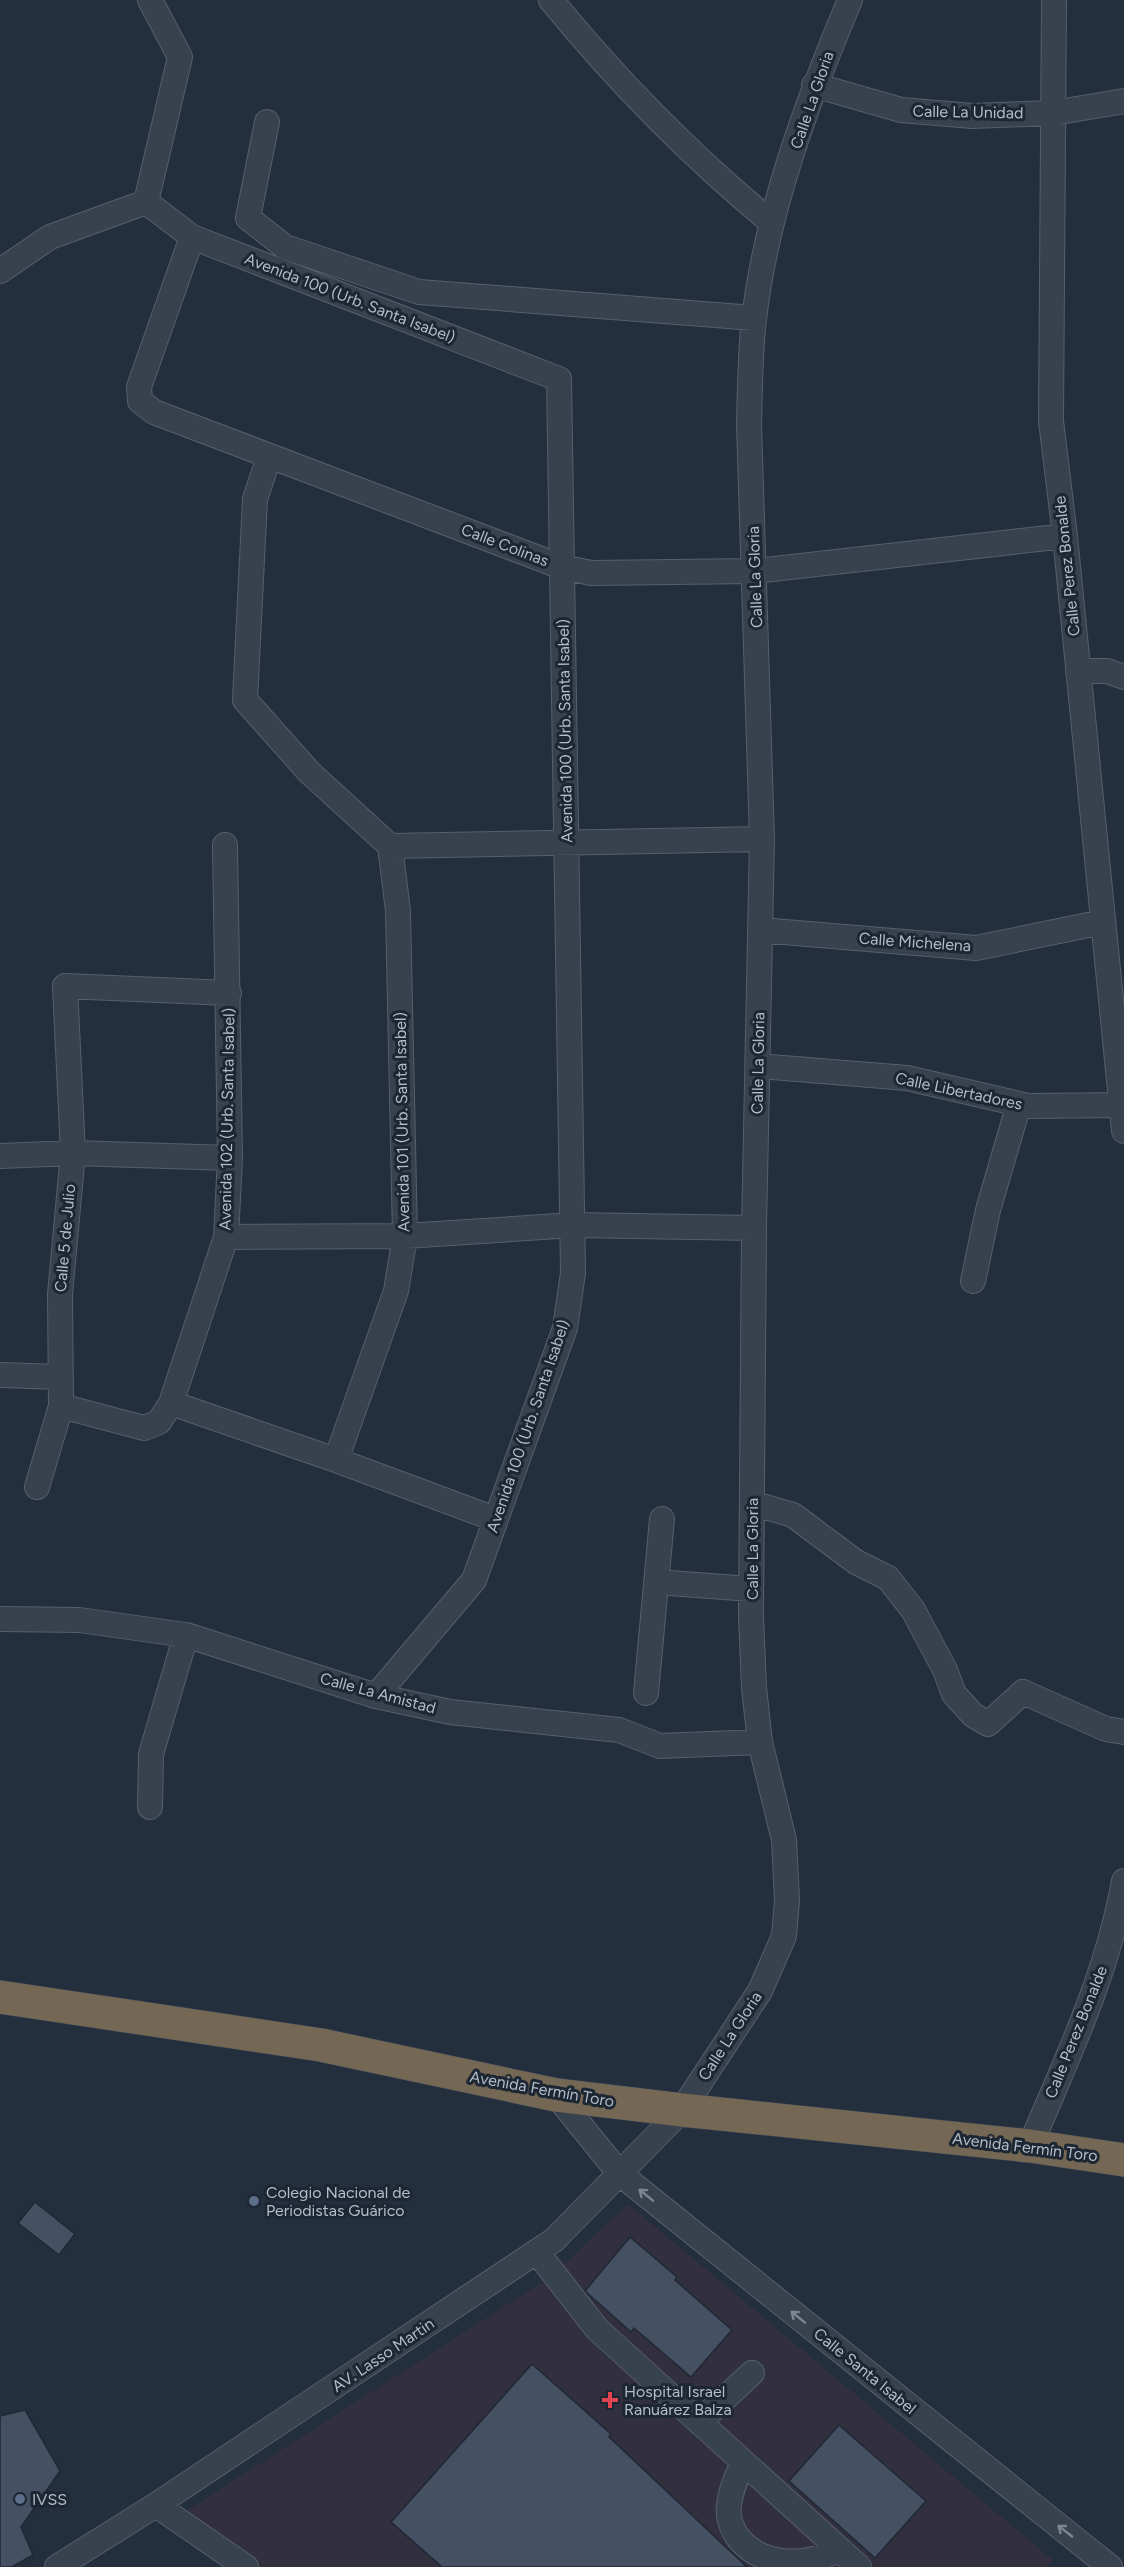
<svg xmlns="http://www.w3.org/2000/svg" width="1124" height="2567" font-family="Figtree,sans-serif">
<rect width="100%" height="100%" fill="#242f3e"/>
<!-- medical -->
<path fill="#32303f" d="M628,2204l425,356 -6,7h-815l-66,-43 384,-247z"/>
<!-- building -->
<path fill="#455162" stroke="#1f2835" stroke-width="1.5" d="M35,2202l40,32 -16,21 -41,-32z
M630,2237l47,40 -2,3 57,50 -41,47 -57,-49 -3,4 -46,-41z
M532,2364l79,70 -2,3 138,130h-305l-51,-45z
M25,2410l35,61 -39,56 12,28 -21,12h-12v-151z
M839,2425l87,76 -51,57 -86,-77z"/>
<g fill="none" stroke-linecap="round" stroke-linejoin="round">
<defs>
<path id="minor" d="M150,0l30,57 -34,145 46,35 367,142 14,894 -8,55 -91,252 -98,116
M551,0c66,81 140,156 221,223
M1054,0l-3,421 14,115 59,595
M814,85l87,25 71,6 81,-3 71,-12
M267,122l-19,96 37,29 134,45 335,26
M192,237l-53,150 1,14 14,11 408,155 29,6 164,-2 310,-35
M0,271l50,-34 96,-35
M269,457l-14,42 -10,201 64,72 81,74
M1078,671h29l17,6
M390,846l372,-7
M761,930l215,18 127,-26
M759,1066l148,12 121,28 96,-1
M0,1156l73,-3 157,5
M226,1237l179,-1 169,-11 180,3
M973,1281l15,-71 31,-106
M0,1375l61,2
M171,1403l165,57 159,59
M61,1406l83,22 15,-6 12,-19 55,-166 4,-79 -5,-313
M336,1460l60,-169 9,-55 -7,-325 -8,-65
M37,1487l24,-81 -1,-112 13,-141 -8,-167 164,7
M752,1503l41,12 63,47 32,16 25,32 32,60 9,24 19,21 15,9 35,-32 83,37 18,3
M656,1582l95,7
M0,1619l79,1 107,15 190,61 74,16 169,18 41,16 100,-4
M646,1693l16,-174
M150,1807l1,-53 35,-119
M556,2095l64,79 490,393
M1030,2146c37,-88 77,-170 94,-265
M537,2252l60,77 262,238
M699,2422l53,-49
M743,2463c-6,13 -13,28 -14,43 -2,12 4,25 11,34 24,27 68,27 99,9
M156,2505l90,62
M57,2567l99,-62 398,-265 128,-130 78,-119 24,-55 3,-36 -3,-60 -24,-98 -6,-54 -3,-72 3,-388 8,-389 -13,-415c1,-35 1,-70 5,-105 13,-110 53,-217 96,-319"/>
<path id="highway" d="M0,1997l321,48 235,50 126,15 348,36 94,14"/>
</defs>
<!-- minor casing -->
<use href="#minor" stroke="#565f6c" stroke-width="26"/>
<!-- highway casing -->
<use href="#highway" stroke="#434c59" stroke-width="34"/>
<!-- minor -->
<use href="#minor" stroke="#38414e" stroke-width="24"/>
<!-- highway -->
<use href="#highway" stroke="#746855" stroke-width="33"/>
</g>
<!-- one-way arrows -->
<defs><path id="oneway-shaft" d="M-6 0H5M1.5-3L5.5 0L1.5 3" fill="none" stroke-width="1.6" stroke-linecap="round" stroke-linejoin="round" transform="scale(1.5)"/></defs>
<g stroke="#7c8592">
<use href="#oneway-shaft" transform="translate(646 2195) rotate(-141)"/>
<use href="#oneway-shaft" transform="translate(798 2317) rotate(-141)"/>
<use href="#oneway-shaft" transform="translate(1065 2531) rotate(-142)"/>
</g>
<!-- markers -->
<g fill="#5c6f8a" stroke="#1d2633" stroke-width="2">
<circle cx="254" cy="2201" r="6"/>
<circle cx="20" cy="2499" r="6"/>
</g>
<path fill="#e0444e" stroke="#1d2633" stroke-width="2" d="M607 2391h6v6h6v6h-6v6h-6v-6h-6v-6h6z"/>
<g text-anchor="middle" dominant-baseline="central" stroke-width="6" stroke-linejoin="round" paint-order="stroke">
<!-- street labels -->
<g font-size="16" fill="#b4bcc9" stroke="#1d2633">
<text transform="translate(812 100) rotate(-71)">Calle La Gloria</text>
<text transform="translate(968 112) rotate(1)">Calle La Unidad</text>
<text transform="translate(350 298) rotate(21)">Avenida 100 (Urb. Santa Isabel)</text>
<text transform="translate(505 545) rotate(21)">Calle Colinas</text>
<text transform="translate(1067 566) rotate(-96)">Calle Perez Bonalde</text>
<text transform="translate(755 577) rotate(-92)">Calle La Gloria</text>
<text transform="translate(565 731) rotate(-91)">Avenida 100 (Urb. Santa Isabel)</text>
<text transform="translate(915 942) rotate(4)">Calle Michelena</text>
<text transform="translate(758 1063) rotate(-89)">Calle La Gloria</text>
<text transform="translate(959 1091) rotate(12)">Calle Libertadores</text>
<text transform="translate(227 1119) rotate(-89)">Avenida 102 (Urb. Santa Isabel)</text>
<text transform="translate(402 1122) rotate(-91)">Avenida 101 (Urb. Santa Isabel)</text>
<text transform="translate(65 1238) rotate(-85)">Calle 5 de Julio</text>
<text transform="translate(528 1426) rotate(-71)">Avenida 100 (Urb. Santa Isabel)</text>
<text transform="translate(752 1549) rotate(-90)">Calle La Gloria</text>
<text transform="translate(378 1693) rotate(15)">Calle La Amistad</text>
<text transform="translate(1076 2032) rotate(-68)">Calle Perez Bonalde</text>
<text transform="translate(730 2036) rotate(-57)">Calle La Gloria</text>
<text transform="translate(542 2089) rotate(10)">Avenida Fermín Toro</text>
<text transform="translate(1025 2147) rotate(7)">Avenida Fermín Toro</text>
<text transform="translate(383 2355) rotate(-34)">AV. Lasso Martin</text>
<text transform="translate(865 2371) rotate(39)">Calle Santa Isabel</text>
</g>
<!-- poi labels -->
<g font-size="16" fill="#b4bcc9" stroke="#1d2633" text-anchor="start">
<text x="266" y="2192">Colegio Nacional de<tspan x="266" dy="18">Periodistas Guárico</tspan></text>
<text x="624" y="2391">Hospital Israel<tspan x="624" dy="18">Ranuárez Balza</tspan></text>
<text x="32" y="2499">IVSS</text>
</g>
</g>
</svg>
